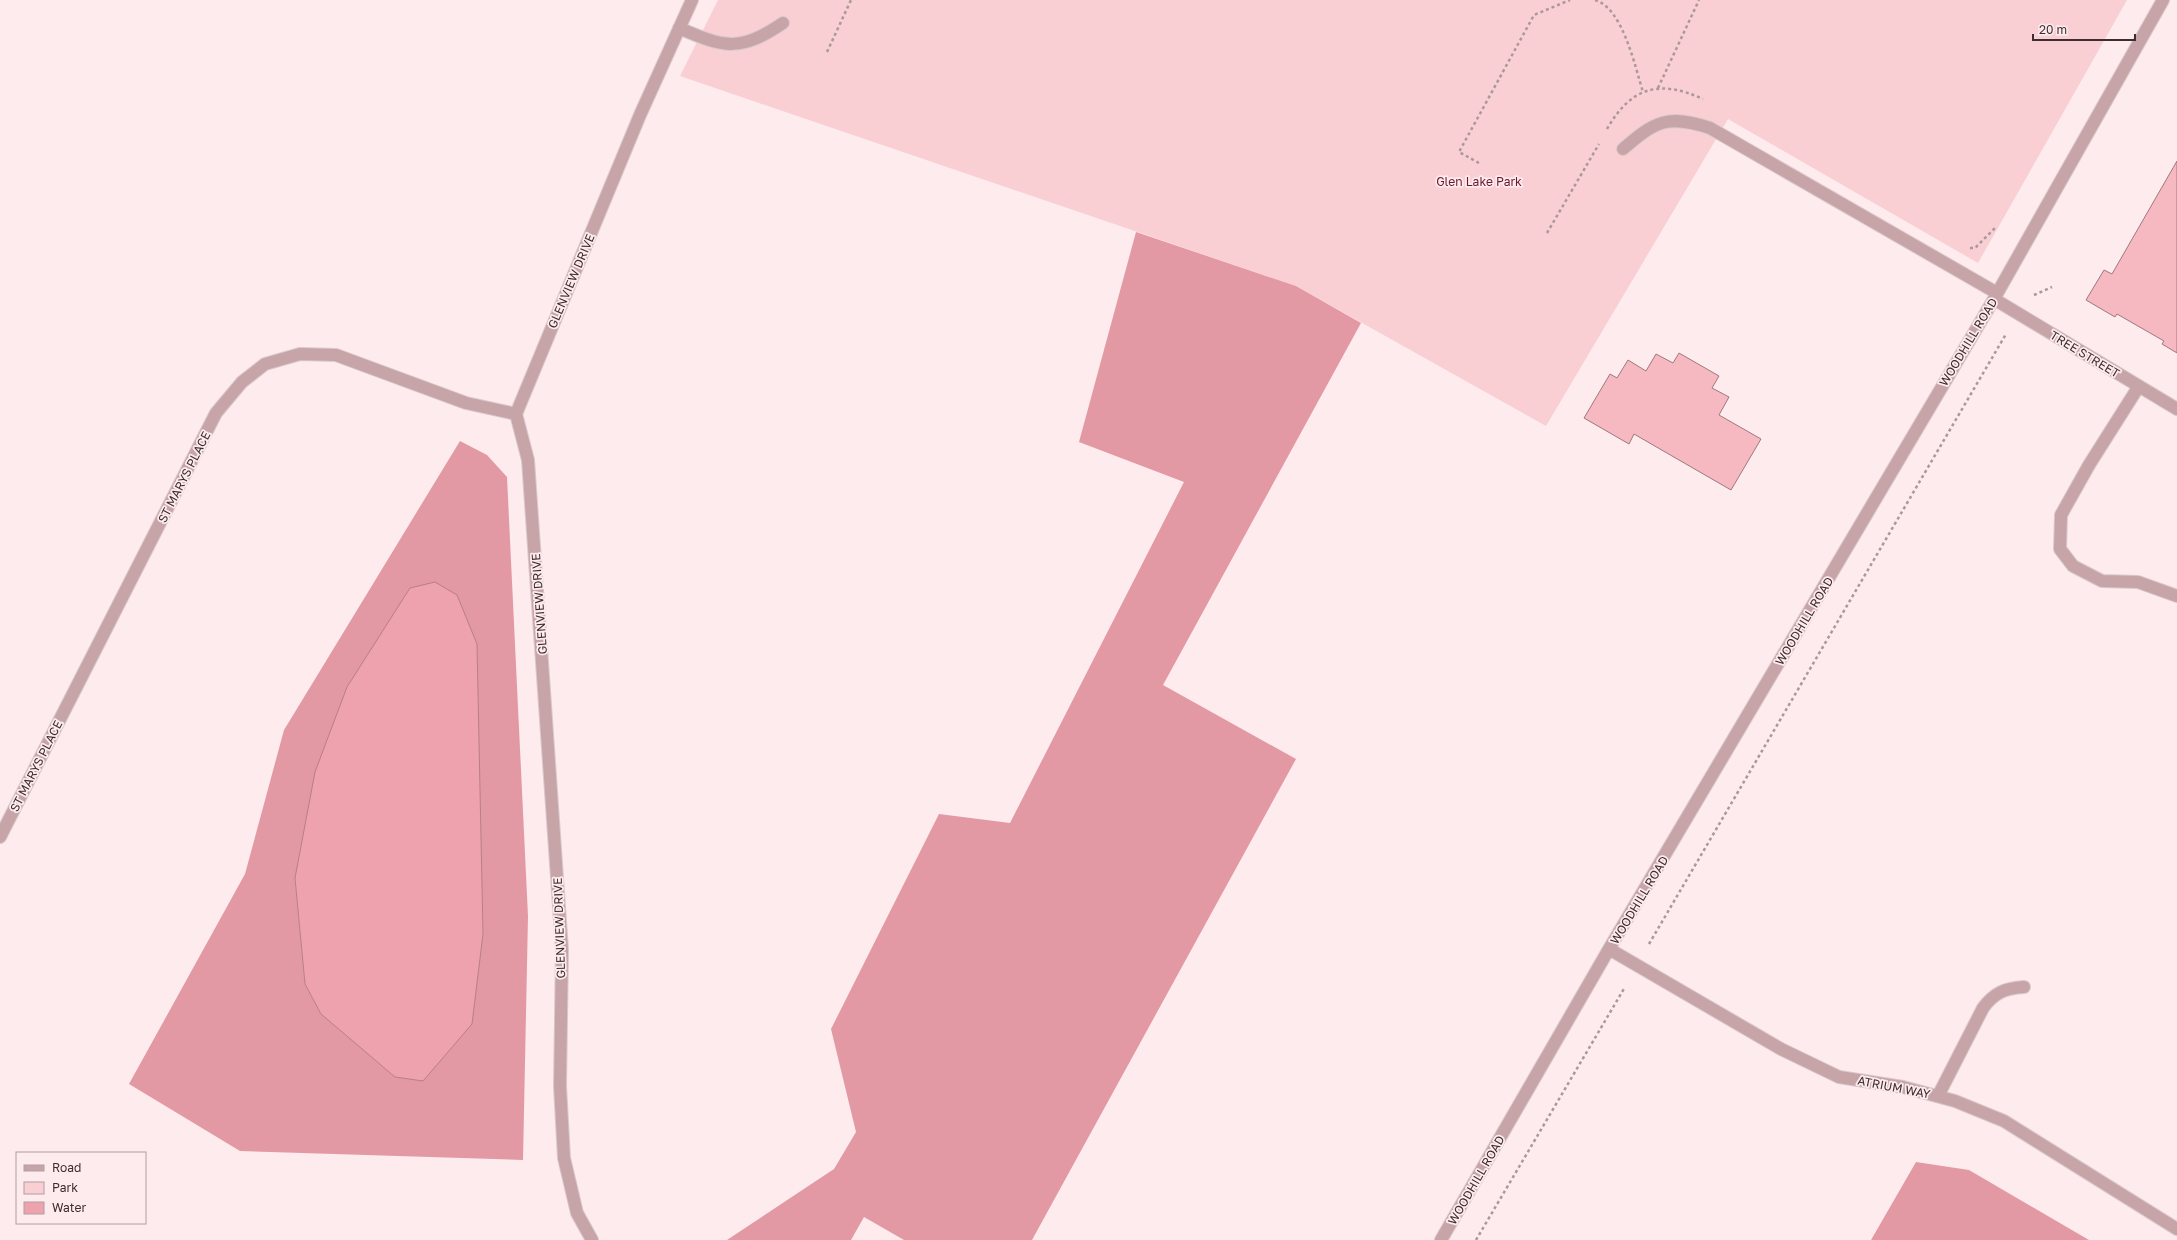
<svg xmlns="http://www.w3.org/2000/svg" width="2177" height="1240" font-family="'Golos Text',sans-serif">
<rect width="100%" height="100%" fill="#fdebed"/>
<!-- green -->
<path fill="#f9cfd4" d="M718,0h1409l-149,263 -250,-144 -182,307 -250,-140 -616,-210z"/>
<!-- forest -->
<path fill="#e399a4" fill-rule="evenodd" d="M1136,232l160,54 65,37 -198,362 133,74 -264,481h-128l-40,-23 -13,23h-124l107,-71 22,-37 -25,-103 108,-215 71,9 174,-341 -105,-40z
M460,441l27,14 20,22 21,439 -5,244 -283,-9 -111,-67 116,-210 39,-144zM295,878l186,1 2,55 -162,80 -16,-30z
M1916,1162l53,8 120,70h-218z"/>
<!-- water -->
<path fill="#eda2ad" stroke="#b87f87" d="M435,582l22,13 20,49 6,290 -11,90 -49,57 -28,-4 -74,-63 -16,-30 -10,-106 20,-106 32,-85 63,-99z"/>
<!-- building -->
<path fill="#f6b9c1" stroke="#9f787d" d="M2177,161v192l-15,-9 2,-3 -47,-27 -2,3 -29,-17 18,-30 8,4z
M1679,353l40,23 -7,12 17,9 -10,18 42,24 -30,51 -97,-56 -5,10 -45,-26 26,-44 7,4 11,-18 18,11 10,-17 17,9z"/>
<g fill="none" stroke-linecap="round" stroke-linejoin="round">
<defs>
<path id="minor" d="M679,28c46,20 61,24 104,-5
M1623,149c32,-28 45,-35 87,-21l287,165
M1994,299l183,110
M2139,386l-50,79 -28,50 -1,34 13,17 29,15 36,1 39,14
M0,837l216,-424 26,-31 23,-18 35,-10 36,1 130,48 50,11
M1609,949l172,100 58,28 64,10 52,14 49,20 173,108
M1938,1096l45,-88c11,-15 22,-20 41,-21
M592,1240l-15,-27 -13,-55 -4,-72 2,-136 -34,-490 -12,-46 124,-299 52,-115
M1441,1240l168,-291 385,-650 169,-299"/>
</defs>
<!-- minor casing -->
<use href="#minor" stroke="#dac9cb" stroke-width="14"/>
<!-- path -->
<path stroke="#aa989a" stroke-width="2.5" stroke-dasharray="3 3" stroke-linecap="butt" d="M1595,0c28,8 40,67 48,92
M827,52l24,-52
M1658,88l41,-88
M1607,129c24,-42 52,-50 96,-30
M1479,163l-20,-11 75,-137 36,-15
M1547,233l52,-89
M1970,248h5l21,-21
M2034,295l18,-8
M1649,944l357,-610
M1476,1240l149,-253"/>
<!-- minor -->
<use href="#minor" stroke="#c6a4a8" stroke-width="12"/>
</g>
<g text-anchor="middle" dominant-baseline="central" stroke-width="3.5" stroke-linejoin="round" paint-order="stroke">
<!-- park labels -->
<g font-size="12" fill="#6d172f" stroke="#fdebed">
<text x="1479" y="181">Glen Lake Park</text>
</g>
<!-- street labels -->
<g font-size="12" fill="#3d2d2f" stroke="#fdebed">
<text transform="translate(571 281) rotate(-67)">GLENVIEW DRIVE</text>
<text transform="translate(1968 342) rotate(-59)">WOODHILL ROAD</text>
<text transform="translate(2085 354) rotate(31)">TREE STREET</text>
<text transform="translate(184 477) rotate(-63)">ST MARYS PLACE</text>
<text transform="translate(539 604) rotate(-94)">GLENVIEW DRIVE</text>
<text transform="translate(1804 621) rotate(-59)">WOODHILL ROAD</text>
<text transform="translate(36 766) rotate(-63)">ST MARYS PLACE</text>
<text transform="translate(1639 900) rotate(-59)">WOODHILL ROAD</text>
<text transform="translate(559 928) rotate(-92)">GLENVIEW DRIVE</text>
<text transform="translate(1894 1087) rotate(11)">ATRIUM WAY</text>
<text transform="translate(1476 1180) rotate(-60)">WOODHILL ROAD</text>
</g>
</g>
<!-- legend -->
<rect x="16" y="1152" width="130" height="72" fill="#fdebed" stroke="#b09fa1"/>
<rect x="24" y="1165" width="20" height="6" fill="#c6a4a8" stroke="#b09fa1"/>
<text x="52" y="1172" font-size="12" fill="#3d2d2f">Road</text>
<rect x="24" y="1182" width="20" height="12" fill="#f9cfd4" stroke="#b09fa1"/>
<text x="52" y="1192" font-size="12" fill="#3d2d2f">Park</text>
<rect x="24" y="1202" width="20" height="12" fill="#eda2ad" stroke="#b09fa1"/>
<text x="52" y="1212" font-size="12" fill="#3d2d2f">Water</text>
<!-- scale -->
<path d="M2033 34v6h102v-6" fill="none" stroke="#3d2d2f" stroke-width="2"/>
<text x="2039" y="34" font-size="12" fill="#3d2d2f" stroke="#fdebed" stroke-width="3" paint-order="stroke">20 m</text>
</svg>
